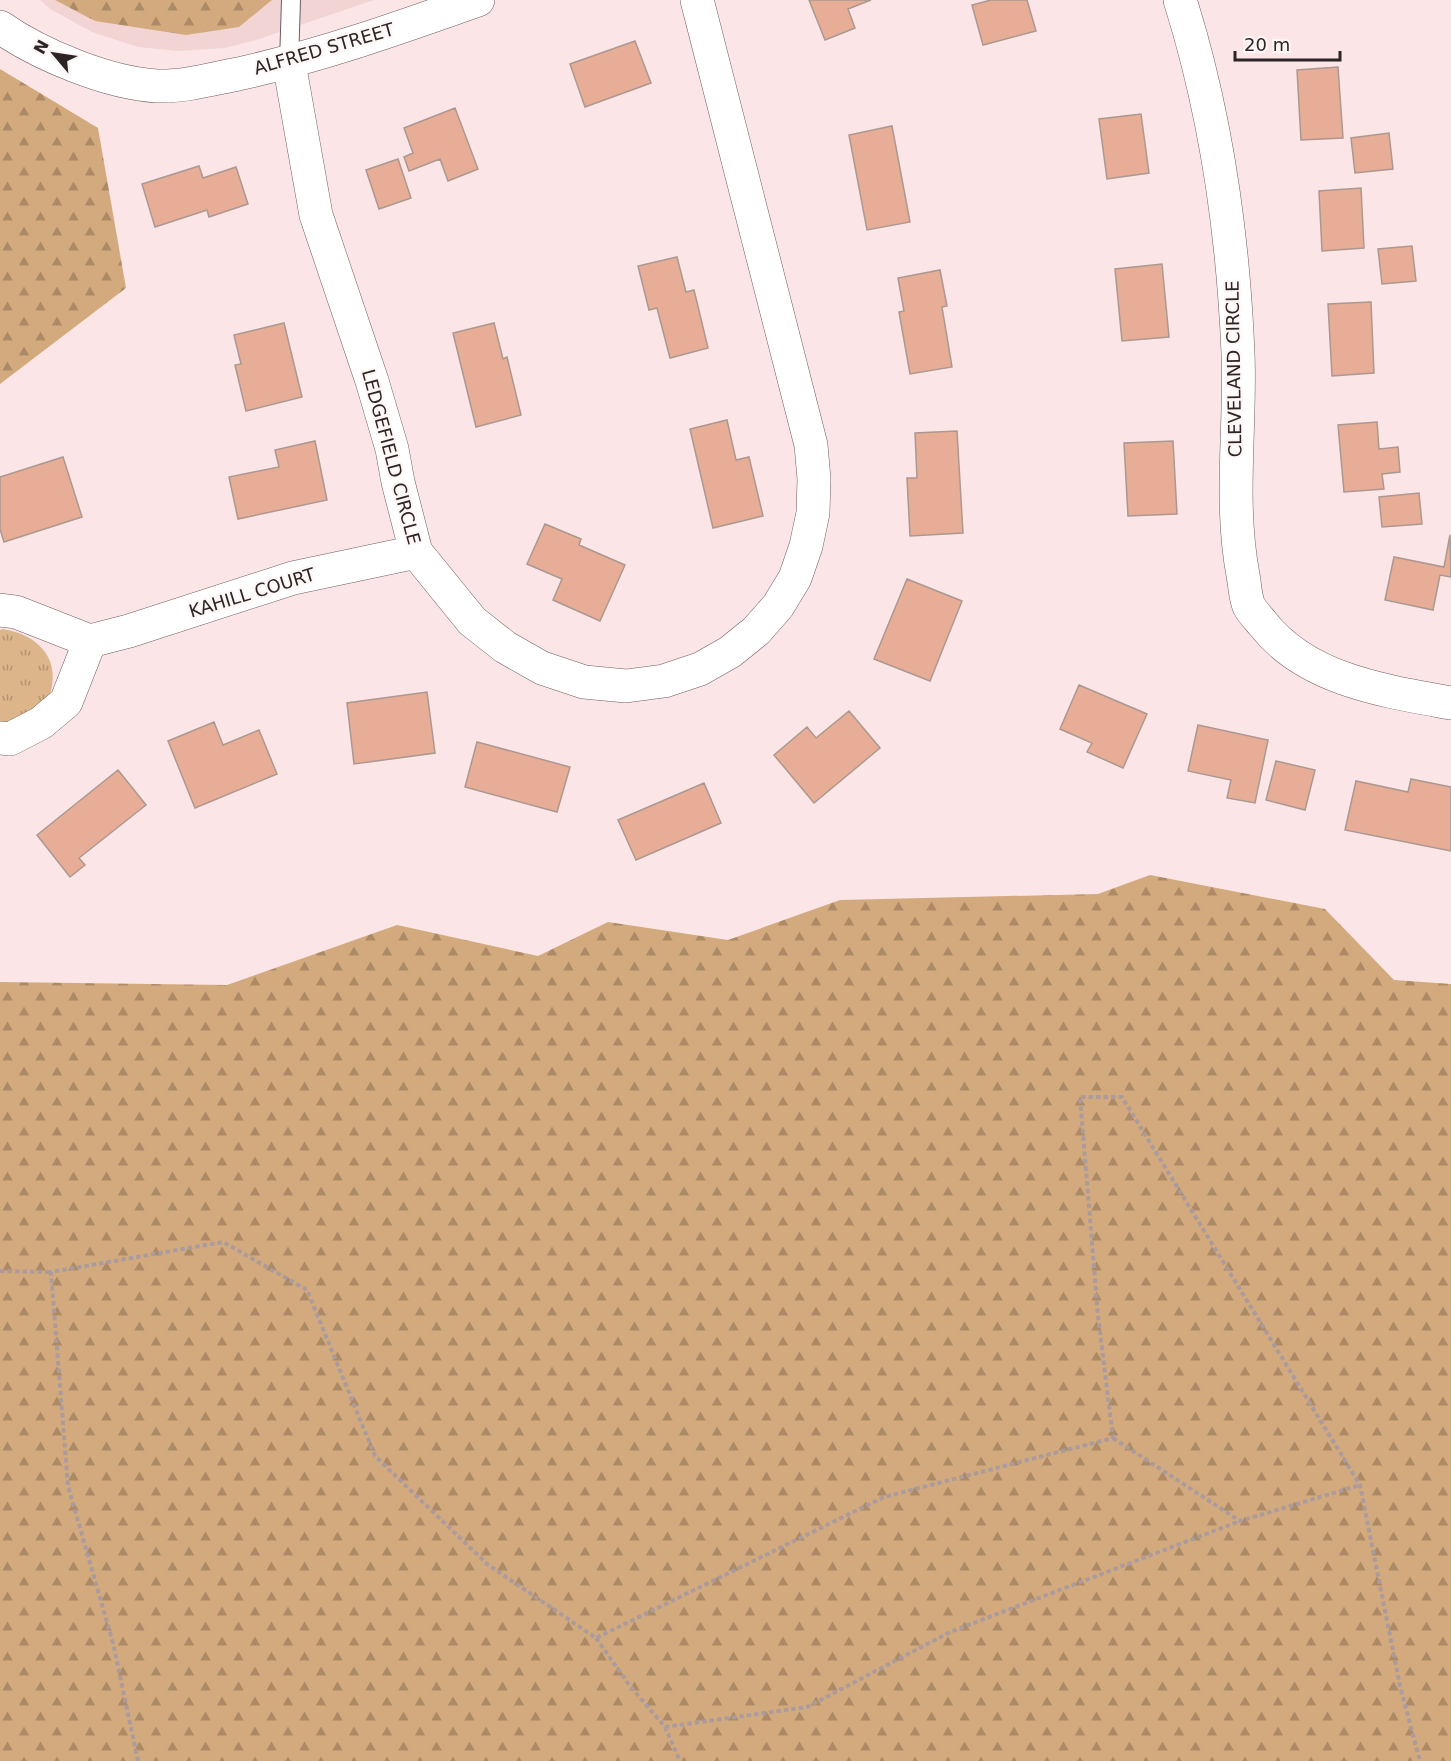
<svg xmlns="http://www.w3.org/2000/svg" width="1451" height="1761" font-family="'DejaVu Sans',sans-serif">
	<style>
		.built { fill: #f2d4d5 }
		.grass { fill: url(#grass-tufts) }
		.forest { fill: url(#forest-firs) }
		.building { fill: #e8ad96; stroke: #ab9891; stroke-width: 1.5 }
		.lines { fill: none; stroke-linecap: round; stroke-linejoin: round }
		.lane-casing { stroke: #705e5e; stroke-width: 20 }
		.street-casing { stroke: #705e5e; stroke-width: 34 }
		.path { stroke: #ac9b9c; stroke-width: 4; stroke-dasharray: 4.5 3; stroke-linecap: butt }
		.lane { stroke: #fff; stroke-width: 18 }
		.street { stroke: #fff; stroke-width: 33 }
		.labels { text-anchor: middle; stroke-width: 4.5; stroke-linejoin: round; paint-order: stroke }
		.street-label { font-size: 18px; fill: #2d2525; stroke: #fff6f6 }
	</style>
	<defs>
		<pattern id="grass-tufts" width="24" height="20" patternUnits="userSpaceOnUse" patternTransform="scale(1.5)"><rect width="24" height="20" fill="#dcb58a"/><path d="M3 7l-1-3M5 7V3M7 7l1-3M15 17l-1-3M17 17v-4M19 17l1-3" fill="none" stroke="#b39371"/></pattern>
		<pattern id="forest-firs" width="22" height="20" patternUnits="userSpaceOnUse" patternTransform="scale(1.5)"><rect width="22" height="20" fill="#d3aa7d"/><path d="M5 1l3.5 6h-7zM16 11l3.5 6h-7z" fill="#ac8a66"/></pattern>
	</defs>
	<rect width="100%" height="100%" fill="#fbe5e6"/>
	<!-- built -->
	<path class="built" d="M40 0H374L256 40 225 48 177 51 138 47 92 32 50 9Z"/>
	<!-- grass -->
	<path class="grass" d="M3 629C35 634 60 656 51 691 49 697 45 707 40 712 32 718 10 723 0 727V630Z"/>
	<!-- forest -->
	<path class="forest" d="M55 0H272L239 27 186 35 95 21Z
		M0 69 98 128 126 288 0 384Z
		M1150 875 1325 909 1394 980 1451 984V1761H0V982L227 985 397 925 538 956 608 922 728 940 840 900 1098 894Z"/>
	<!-- building -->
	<path class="building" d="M809 0H871L848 9 855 28 825 40Z
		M991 0H1027L1036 31 983 45 972 5Z
		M635 41 651 83 585 107 570 64Z
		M1338 67 1343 138 1301 140 1297 70Z
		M455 108 478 169 448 181 440 159 409 171 404 157 413 153 404 128Z
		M1141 114 1149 173 1107 179 1099 119Z
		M892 126 910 222 867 230 849 135Z
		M1389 133 1393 169 1355 173 1351 138Z
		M398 159 411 198 379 209 366 170Z
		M199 166 203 178 236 167 248 204 209 217 207 210 155 227 142 184Z
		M1361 188 1364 248 1322 251 1319 191Z
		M1412 246 1416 281 1382 284 1378 249Z
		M677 257 686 292 694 290 708 348 670 358 657 308 649 310 638 266Z
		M1162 264 1169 337 1122 341 1115 269Z
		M940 270 947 306 942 307 952 367 910 374 899 312 904 311 898 278Z
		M1371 302 1374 373 1332 376 1328 304Z
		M284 323 302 397 246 411 235 365 241 364 234 335Z
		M494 323 503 359 507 357 521 415 476 427 453 333Z
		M727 420 736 460 749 457 763 516 713 528 690 429Z
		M1377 422 1379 449 1398 447 1400 472 1382 474 1384 489 1344 492 1338 425Z
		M957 431 963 533 910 536 907 478H917L915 433Z
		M315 441 327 500 238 519 229 477 279 467 275 450Z
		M1173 441 1177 514 1128 516 1124 443Z
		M63 457 82 517 4 542 0 529V477Z
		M1419 493 1422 524 1382 527 1379 497Z
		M545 524 581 539 579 545 625 565 600 621 553 600 562 579 527 564Z
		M1450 535 1451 577 1440 575 1433 610 1385 600 1394 557 1444 567Z
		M907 579 962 601 930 681 874 659Z
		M1079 685 1147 714 1123 768 1087 752 1092 743 1060 729Z
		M427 692 435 753 354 764 347 703Z
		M849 711 880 748 814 803 774 755 807 727 816 738Z
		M214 722 223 745 259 730 277 774 195 808 168 741Z
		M1198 725 1268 740 1255 803 1227 798 1231 780 1188 771Z
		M477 742 570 767 557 812 465 787Z
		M1276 761 1315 770 1305 810 1266 800Z
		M118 770 146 805 79 858 85 865 70 877 37 835Z
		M1411 779 1451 787V851L1345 830 1356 781 1408 792Z
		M704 783 721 823 636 860 618 820Z"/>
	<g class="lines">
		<!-- lane casing -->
		<g class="lane-casing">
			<path id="lane" d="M289 63 291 0"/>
		</g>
		<!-- street casing -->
		<g class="street-casing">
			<path id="street" d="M1180 0C1216 114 1233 234 1238 353 1241 427 1229 501 1243 575 1245 585 1245 597 1249 606 1252 612 1259 619 1263 624 1307 680 1385 691 1451 703
				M0 27C40 55 108 83 157 86 184 87 212 79 238 74 320 56 399 28 478 0
				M289 63 316 215 372 381 392 449 398 482 416 552 472 621 505 647 542 668 584 682 626 686 664 681 700 669 730 652 756 631 778 606 795 578 806 546 813 513 814 479 811 445 697 0
				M0 610 16 612 90 641 66 702 41 723 10 739 0 738
				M90 641 129 631 293 578 416 552"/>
		</g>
		<!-- path -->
		<path class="path" d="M0 1271 51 1272
			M1113 1438 1240 1521 1360 1485
			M596 1638 630 1686 665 1727 680 1761
			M665 1727 807 1707 950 1632 1240 1521
			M138 1761 113 1643 68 1486 51 1272 223 1242 307 1290 375 1456 487 1564 596 1638 884 1497 1113 1438 1098 1316 1080 1097H1122L1360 1485 1400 1686 1420 1761"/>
		<!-- lane -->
		<use href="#lane" class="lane"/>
		<!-- street -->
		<use href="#street" class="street"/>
	</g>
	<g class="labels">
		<!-- street labels -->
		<g class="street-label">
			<text transform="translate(324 49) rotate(-16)" y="6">ALFRED STREET</text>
			<text transform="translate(1234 369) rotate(-91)" y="6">CLEVELAND CIRCLE</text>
			<text transform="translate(391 457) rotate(75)" y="6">LEDGEFIELD CIRCLE</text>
			<text transform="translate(252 593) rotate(-17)" y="6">KAHILL COURT</text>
		</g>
	</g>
	<!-- north arrow -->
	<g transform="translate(54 54) rotate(299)" stroke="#fff6f6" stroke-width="4.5" paint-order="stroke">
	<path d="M0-4.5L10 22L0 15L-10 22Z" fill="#2d2525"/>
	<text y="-9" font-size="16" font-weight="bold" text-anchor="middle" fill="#2d2525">N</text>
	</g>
	<!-- scale -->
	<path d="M1235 51v9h105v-9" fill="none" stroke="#2d2525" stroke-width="3"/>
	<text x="1244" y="51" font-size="18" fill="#2d2525" stroke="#fff6f6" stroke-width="4.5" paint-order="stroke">20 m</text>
</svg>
